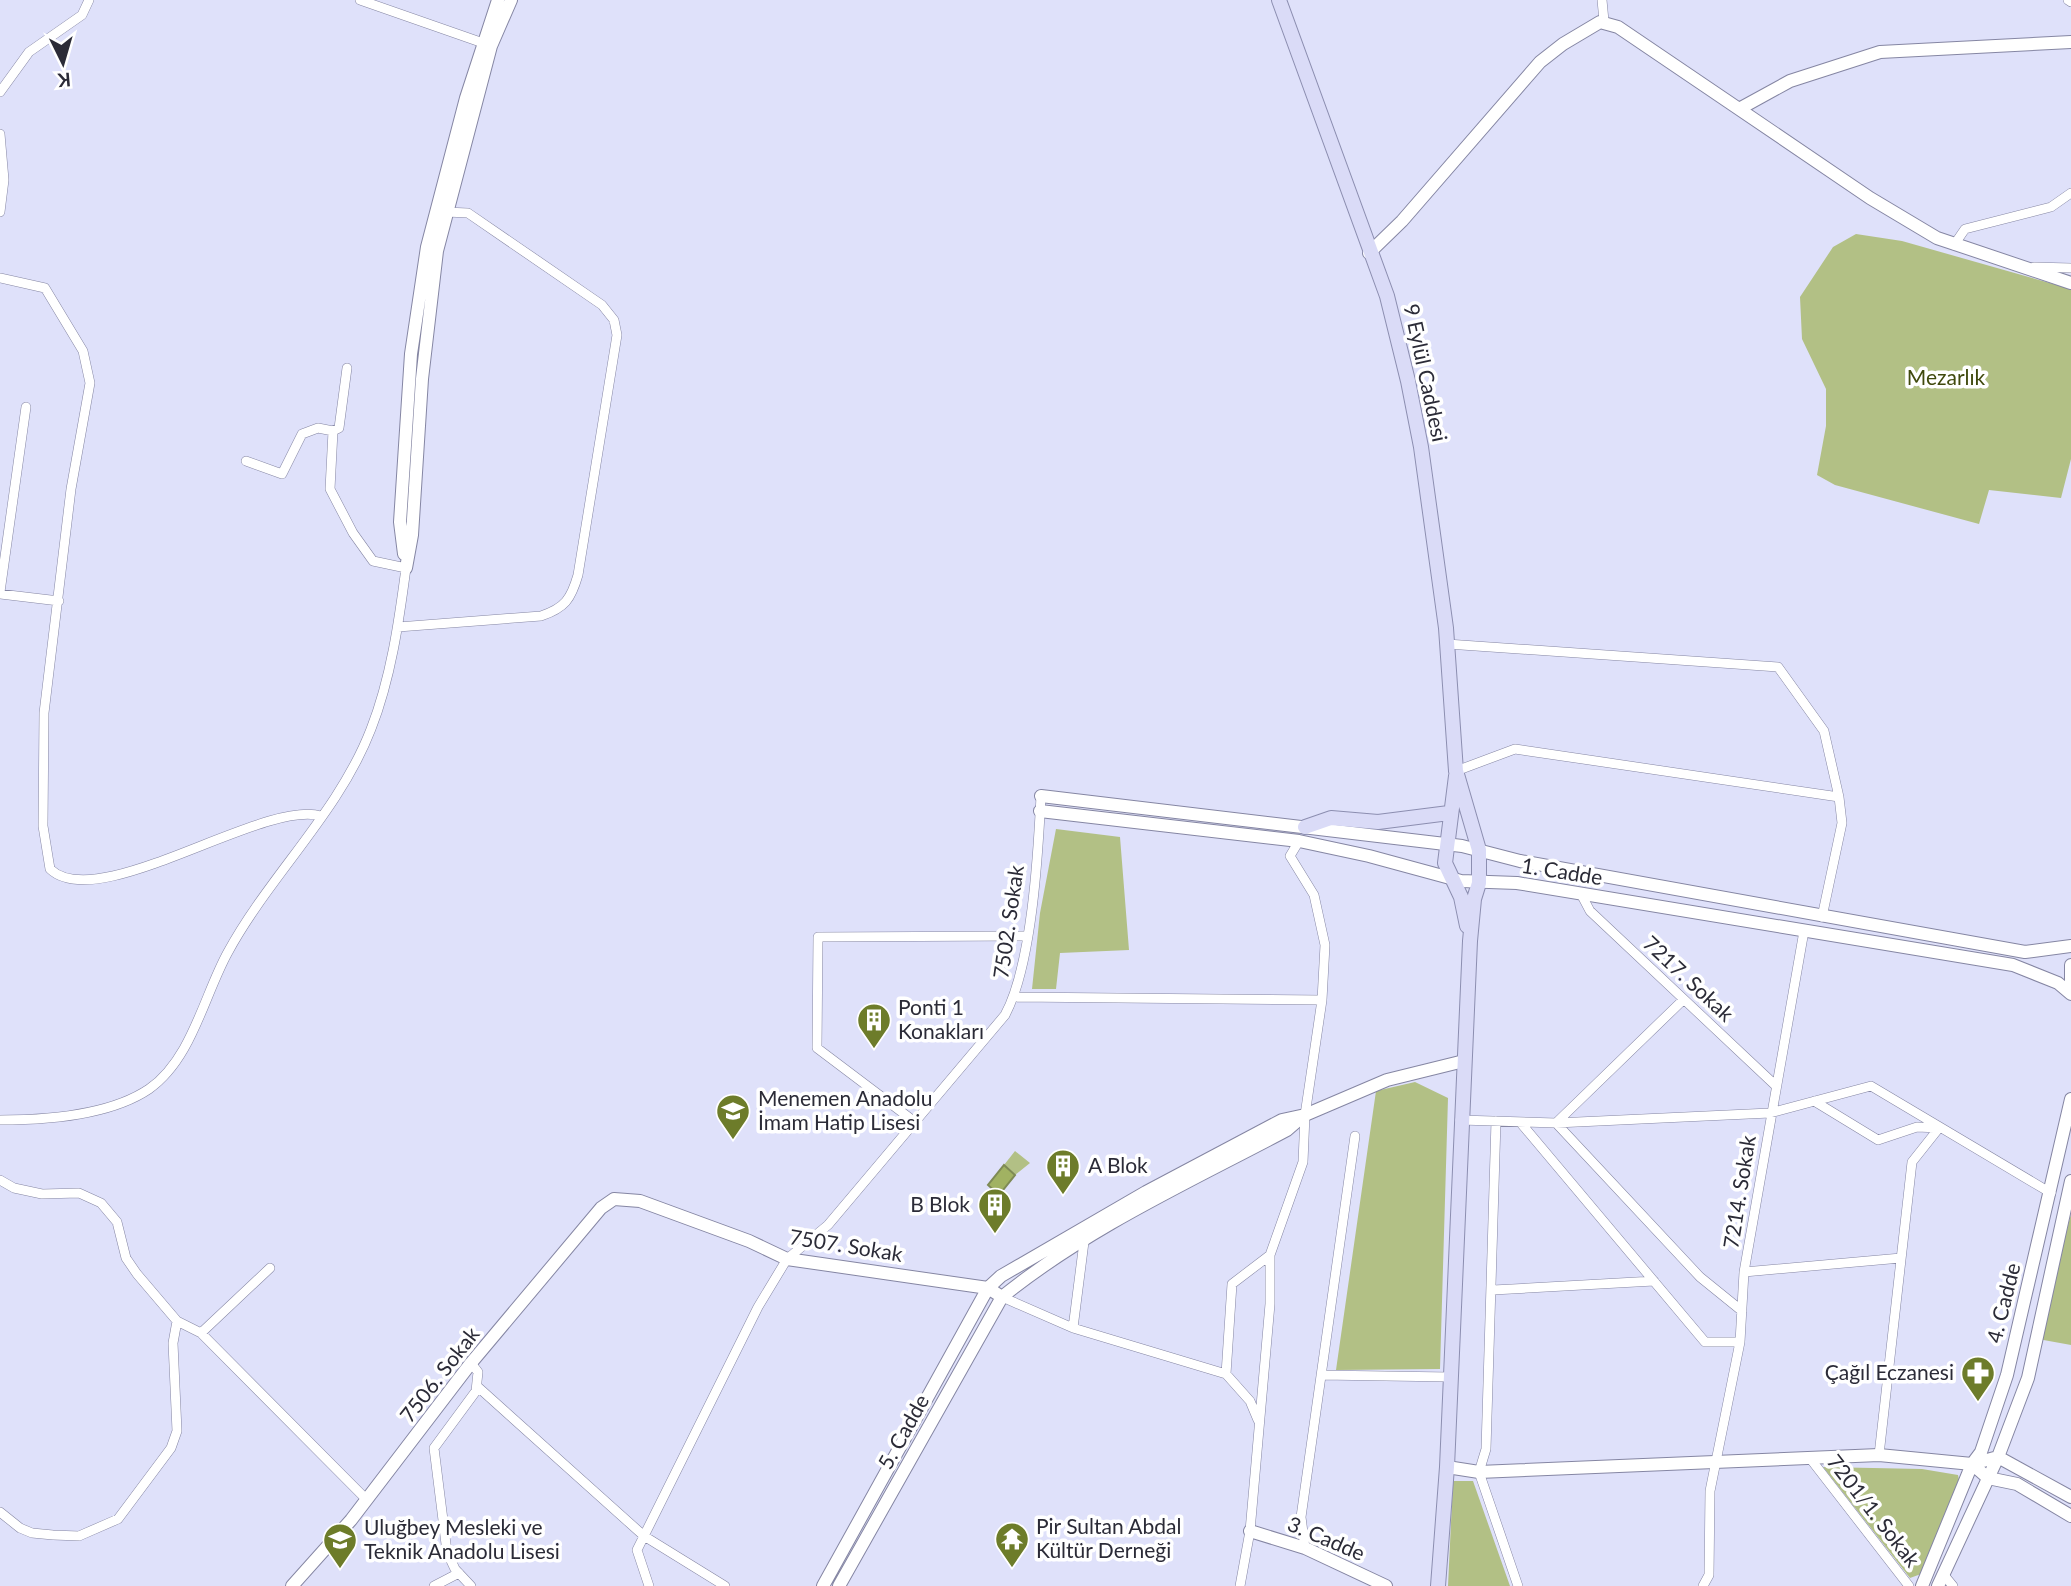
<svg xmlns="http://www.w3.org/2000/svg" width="2071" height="1586" font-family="Lato,sans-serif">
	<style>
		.green { fill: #b2c085 }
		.water { fill: #a1b262; stroke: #7e8a55; stroke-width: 2 }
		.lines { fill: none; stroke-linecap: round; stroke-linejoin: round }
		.street-casing { stroke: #8586a3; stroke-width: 10 }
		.secondary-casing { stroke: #8586a3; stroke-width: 14 }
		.primary-casing { stroke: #8c8eb0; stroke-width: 16 }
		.street { stroke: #fff; stroke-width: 9 }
		.secondary { stroke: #fff; stroke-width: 12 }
		.primary { stroke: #dadbf7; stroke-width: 14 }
		.labels { text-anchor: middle; stroke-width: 7; stroke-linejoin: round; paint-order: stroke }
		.street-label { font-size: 21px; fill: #2b2b37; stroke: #fff }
		.park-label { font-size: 21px; fill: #404a0e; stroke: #fff }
		.poi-label { font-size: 21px; fill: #2b2b37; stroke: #fff; text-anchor: start }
	</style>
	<rect width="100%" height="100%" fill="#dfe1fa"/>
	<!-- green -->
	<path class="green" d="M1856 234 1902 241 2071 289V459L2061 498 1989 490 1979 524 1835 485 1817 475 1826 426V389L1802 339 1800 297 1833 247Z
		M1056 829 1120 837 1129 950 1060 953 1056 989H1032L1040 913Z
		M1415 1082 1448 1098 1440 1369 1336 1370 1376 1091Z
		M1015 1151 1030 1163 1015 1175 1004 1165Z
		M2071 1214V1345L2038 1339Z
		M1823 1467 1922 1469 1958 1475 1960 1485 1921 1574 1910 1578Z
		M1453 1481H1473L1510 1586H1448Z"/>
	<!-- water -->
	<path class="water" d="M1004 1165 1015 1175 999 1195 988 1185Z"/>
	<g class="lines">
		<!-- street casing -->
		<g class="street-casing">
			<path id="street" d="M360 0 486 44
				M1602 0 1604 21
				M2068 0 2071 2
				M0 92 29 52 82 15 89 0
				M0 134 4 180 0 212
				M1954 245 1965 229 2051 207 2071 193
				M2034 267 2071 268
				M0 278 45 288 83 351 90 383 71 489 44 713 43 826 50 869C98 915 263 799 321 816
				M333 431 339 428 347 368
				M0 592 26 407
				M0 594 59 601
				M398 627 541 616C565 608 571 599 578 575L617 335 614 320 602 305 468 213 446 212
				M1447 644 1778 667 1824 731 1839 797 1842 823 1822 917
				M1456 771 1515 749 1839 797
				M1581 894 1590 911 1775 1085
				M1015 997 1322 1000
				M1683 1000 1556 1123 1700 1277 1742 1311
				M1814 1101 1878 1140 1917 1127 1939 1128
				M0 1120C47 1120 109 1116 149 1089 192 1059 204 995 228 952 270 875 339 812 371 729 391 678 399 621 406 568L373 561 353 533 330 489 333 431 318 428 302 434 282 474 246 461
				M1460 1120 1556 1123 1770 1113 1871 1086 2051 1193
				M1496 1121 1486 1449 1479 1472 1518 1586
				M915 1122 817 1048 818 937 1027 936
				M1520 1122 1705 1342H1740
				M0 1180 14 1188 42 1194 79 1193 101 1203 117 1222 126 1258 137 1274 177 1321 201 1333 367 1500
				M1744 1272 1901 1258
				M1493 1290 1654 1281
				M1002 1297 1073 1328 1226 1374 1250 1401 1258 1420
				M1073 1328 1084 1242
				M201 1333 270 1268
				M1226 1374 1232 1284 1270 1255
				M1321 1375 1450 1377
				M478 1387 644 1536 725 1586
				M1879 1455 1912 1162 1939 1128
				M1809 1457 1909 1586
				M0 1512 20 1528 32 1533 53 1535 79 1536 118 1519 171 1448 177 1431 173 1343 177 1321
				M1305 1548 1301 1517 1355 1136
				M1944 1575 1953 1586
				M434 1586 459 1573
				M471 1586 455 1569 447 1552 434 1448 476 1391 478 1372 471 1363
				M649 1586 637 1550 758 1307 787 1259 828 1225 1005 1015C1032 965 1038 855 1041 796
				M1240 1586 1250 1531 1270 1304V1255L1303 1162 1305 1115 1322 1000 1325 945 1314 895 1290 856 1299 841
				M1703 1586 1709 1575 1710 1491 1740 1342 1744 1272 1804 931"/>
		</g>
		<!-- secondary casing -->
		<g class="secondary-casing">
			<path id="secondary" d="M1739 109 1870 198 1937 238 2071 283
				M1369 253 1402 221 1540 62 1563 44 1600 22 1618 27 1739 109 1790 81 1880 52 2071 42
				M404 554 400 522 411 354 427 247 466 98 498 0
				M406 568 412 535 422 379 437 251 491 46 511 0
				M1041 796 1462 846 1520 861 2025 952 2071 946
				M1040 811 1299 841 1369 856 1461 881 1517 883 2013 965 2058 983 2071 994
				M2071 965V989
				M1972 1464 1998 1457 2071 1497
				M1447 1467 1479 1472 1879 1455 1972 1464 1988 1478 2017 1484 2071 1516
				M1250 1531 1305 1548 1386 1586
				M292 1586 351 1520 471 1363 601 1208 614 1199 640 1201 749 1241 787 1259 988 1288 1002 1297
				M823 1586 988 1288 1001 1276 1146 1192 1282 1120 1305 1115 1387 1080 1464 1061
				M839 1586 1002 1297C1087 1228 1191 1181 1287 1130L1302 1117
				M1922 1586 1972 1464 1981 1452 2007 1375 2071 1099
				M1938 1586 1998 1457 2028 1378 2071 1181"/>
		</g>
		<!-- primary casing -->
		<g class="primary-casing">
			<path id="primary" d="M1279 0 1387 296 1408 381 1421 447 1446 628 1456 771 1479 850V883L1474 899 1470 941 1447 1467 1438 1586
				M1456 776 1445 863 1461 897 1467 926
				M1305 827 1331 818 1378 822 1449 813"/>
		</g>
		<!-- street -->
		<use href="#street" class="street"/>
		<!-- secondary -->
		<use href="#secondary" class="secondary"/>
		<!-- primary -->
		<use href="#primary" class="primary"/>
	</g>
	<!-- icons -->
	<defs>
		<g id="building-pin" transform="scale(1.75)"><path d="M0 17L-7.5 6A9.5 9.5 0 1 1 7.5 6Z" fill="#6d7c2a" stroke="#fff"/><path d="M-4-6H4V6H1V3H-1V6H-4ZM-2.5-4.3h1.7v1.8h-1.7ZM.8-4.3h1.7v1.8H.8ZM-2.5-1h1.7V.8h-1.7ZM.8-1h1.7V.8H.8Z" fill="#fff"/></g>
		<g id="school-pin" transform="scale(1.75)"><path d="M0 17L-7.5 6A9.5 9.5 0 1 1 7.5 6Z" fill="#6d7c2a" stroke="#fff"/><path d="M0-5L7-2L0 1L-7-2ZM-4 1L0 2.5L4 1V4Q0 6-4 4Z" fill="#fff"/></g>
		<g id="pharmacy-pin" transform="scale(1.75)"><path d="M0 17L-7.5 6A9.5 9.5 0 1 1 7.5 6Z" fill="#6d7c2a" stroke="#fff"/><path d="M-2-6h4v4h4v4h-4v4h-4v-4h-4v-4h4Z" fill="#fff"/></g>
		<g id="temple-pin" transform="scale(1.75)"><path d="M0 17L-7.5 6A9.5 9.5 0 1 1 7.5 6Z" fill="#6d7c2a" stroke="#fff"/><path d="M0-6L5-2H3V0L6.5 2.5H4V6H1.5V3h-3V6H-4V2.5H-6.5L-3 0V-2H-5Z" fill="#fff"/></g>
	</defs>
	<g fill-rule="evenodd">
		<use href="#building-pin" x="874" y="1020"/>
		<use href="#school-pin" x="733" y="1111"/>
		<use href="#building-pin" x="1063" y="1166"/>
		<use href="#building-pin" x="995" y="1205"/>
		<use href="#pharmacy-pin" x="1978" y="1373"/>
		<use href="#temple-pin" x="1012" y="1539"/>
		<use href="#school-pin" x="340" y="1540"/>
	</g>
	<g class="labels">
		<!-- street labels -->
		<g class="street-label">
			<text transform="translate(1425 373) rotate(78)" y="7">9 Eylül Caddesi</text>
			<text transform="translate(1562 872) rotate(9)" y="7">1. Cadde</text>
			<text transform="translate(1009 922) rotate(-82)" y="7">7502. Sokak</text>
			<text transform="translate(1688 979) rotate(43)" y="7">7217. Sokak</text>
			<text transform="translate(1740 1192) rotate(-81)" y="7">7214. Sokak</text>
			<text transform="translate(846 1246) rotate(9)" y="7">7507. Sokak</text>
			<text transform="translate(2004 1303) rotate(-76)" y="7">4. Cadde</text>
			<text transform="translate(440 1375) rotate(-52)" y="7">7506. Sokak</text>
			<text transform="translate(904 1432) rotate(-61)" y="7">5. Cadde</text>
			<text transform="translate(1873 1511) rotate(52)" y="7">7201/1. Sokak</text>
			<text transform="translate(1326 1539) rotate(23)" y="7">3. Cadde</text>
		</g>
		<!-- park labels -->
		<g class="park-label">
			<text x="1946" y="385">Mezarlık</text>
		</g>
		<!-- poi labels -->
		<g class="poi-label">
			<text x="898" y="1015">Ponti 1<tspan x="898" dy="24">Konakları</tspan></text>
			<text x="758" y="1106">Menemen Anadolu<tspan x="758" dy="24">İmam Hatip Lisesi</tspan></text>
			<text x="1088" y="1173">A Blok</text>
			<text x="970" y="1212" text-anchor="end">B Blok</text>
			<text x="1954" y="1380" text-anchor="end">Çağıl Eczanesi</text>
			<text x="1036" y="1534">Pir Sultan Abdal<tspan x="1036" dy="24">Kültür Derneği</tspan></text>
			<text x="364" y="1535">Uluğbey Mesleki ve<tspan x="364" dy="24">Teknik Anadolu Lisesi</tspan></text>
		</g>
	</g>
	<!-- north arrow -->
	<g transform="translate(63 63) rotate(175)" stroke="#ffffff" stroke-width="5" paint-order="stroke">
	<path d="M0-5L12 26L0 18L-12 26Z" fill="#2b2b37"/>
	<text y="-10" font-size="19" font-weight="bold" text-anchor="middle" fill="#2b2b37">K</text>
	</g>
</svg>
